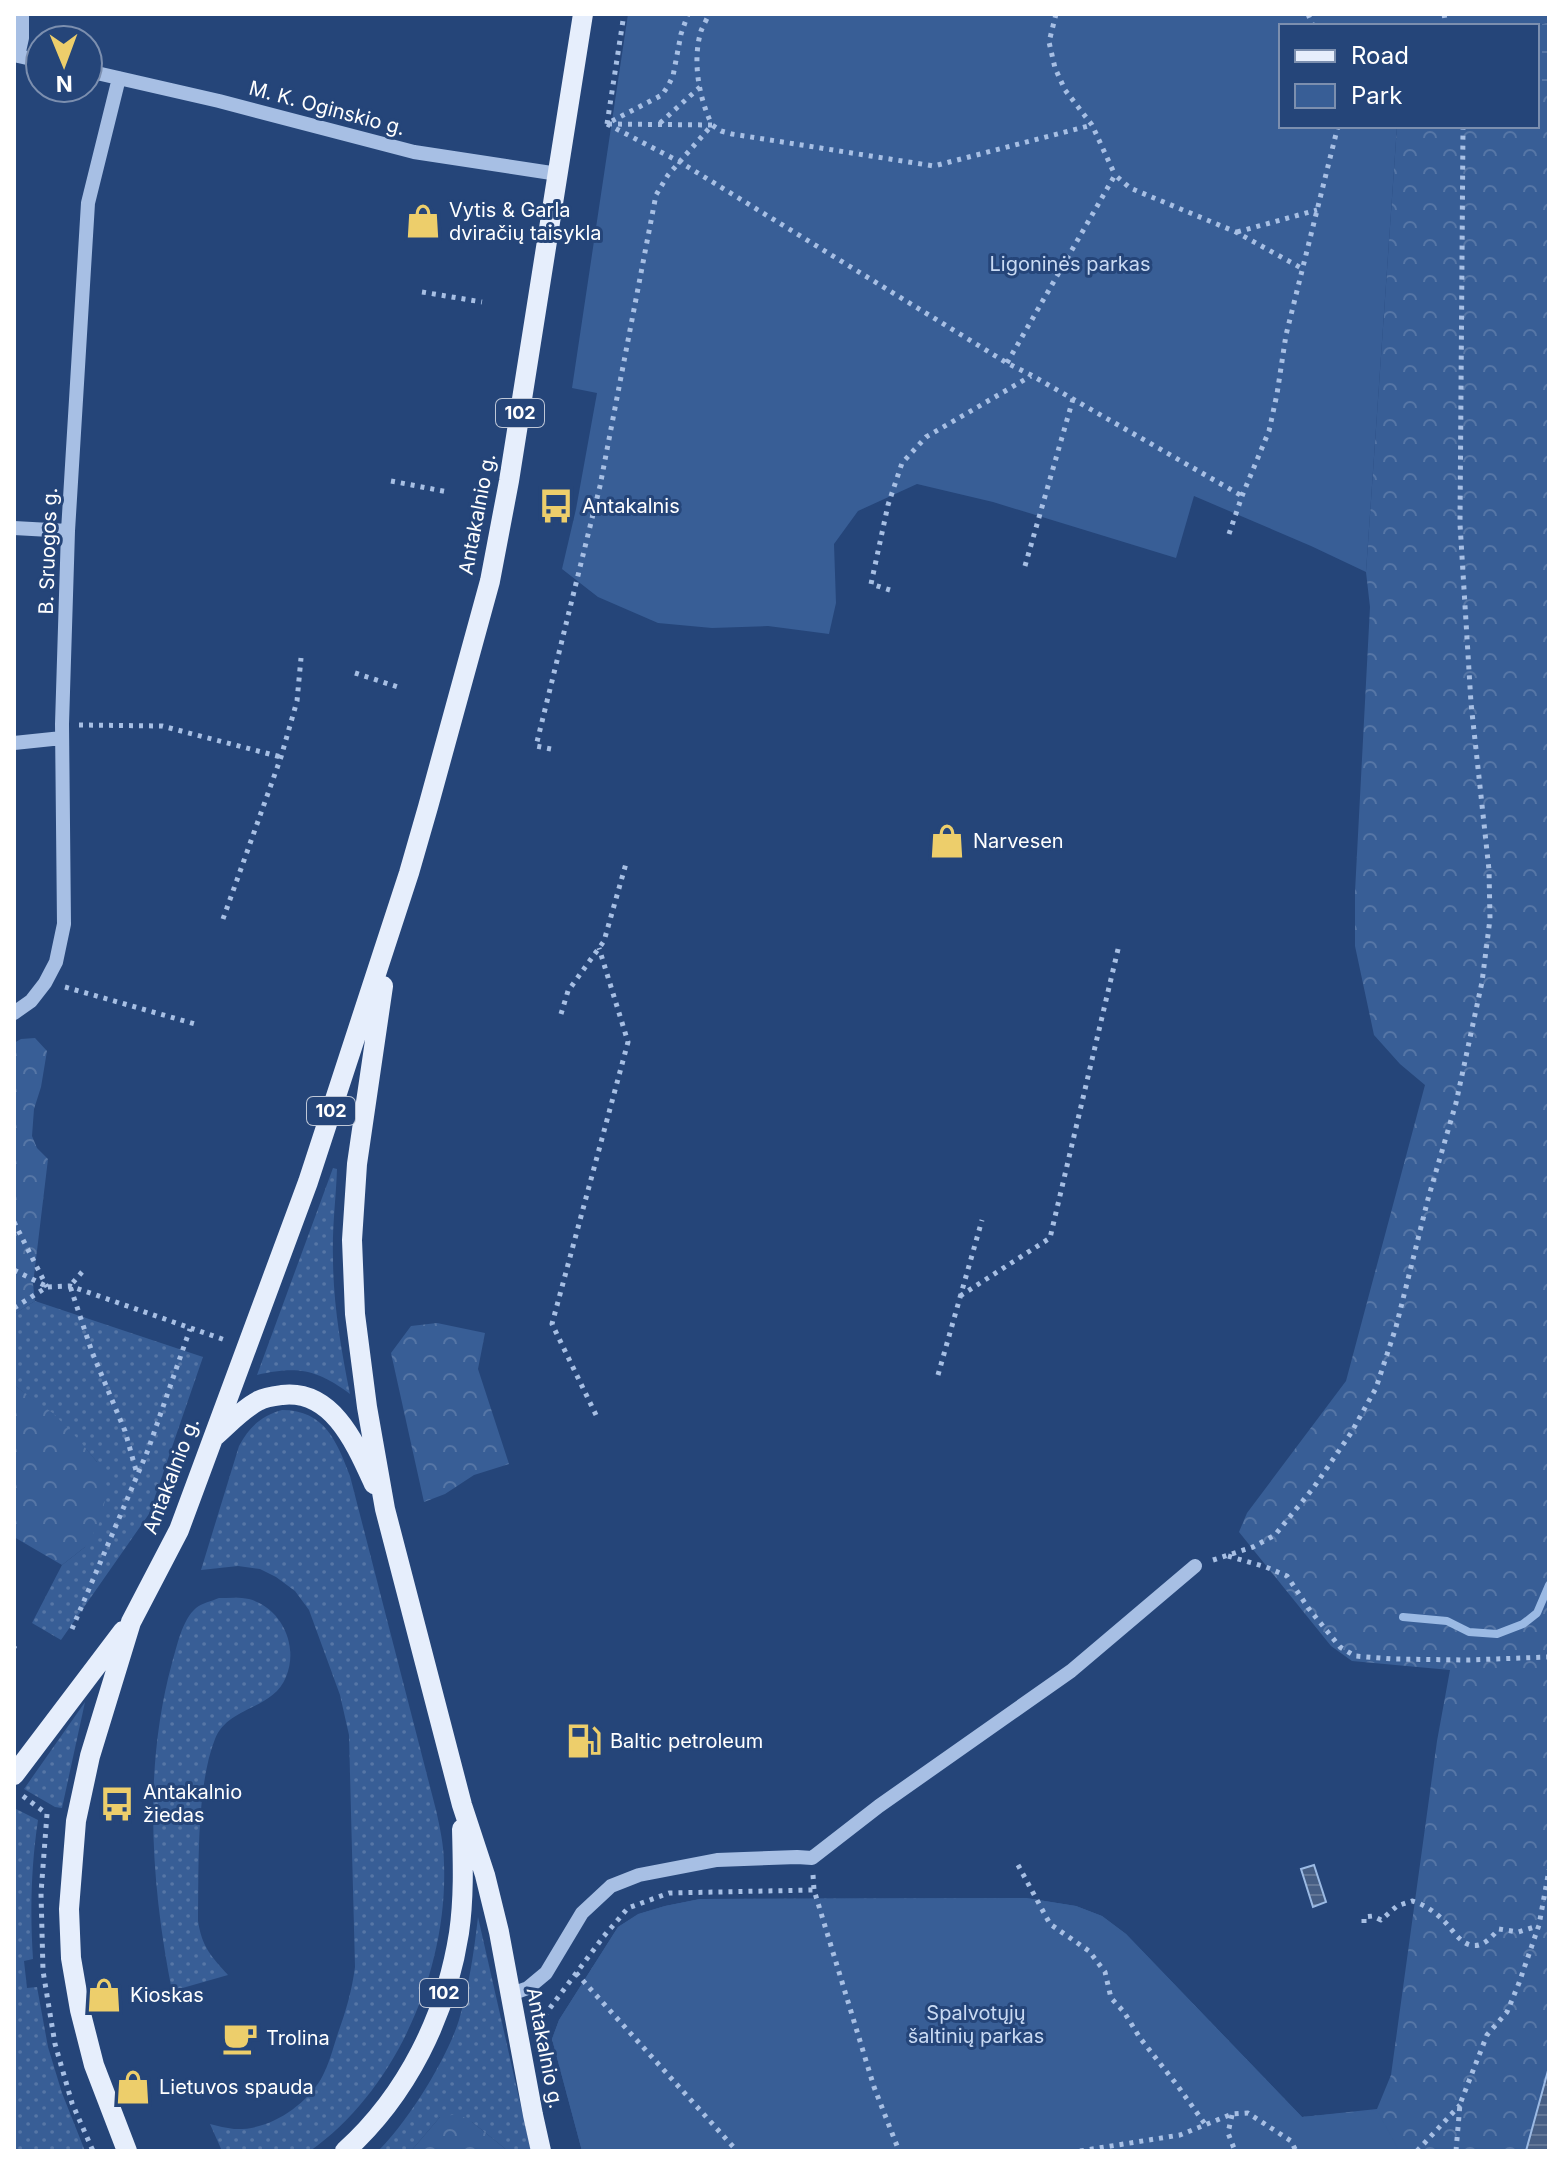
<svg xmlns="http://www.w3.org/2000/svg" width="1563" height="2165" font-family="Inter,sans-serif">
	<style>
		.grass { fill: url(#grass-dots) }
		.forest { fill: url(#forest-crowns) }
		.wetland { fill: url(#wetland-marsh) }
		.green { fill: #385e96 }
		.water { fill: url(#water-rules); stroke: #9bbae4; stroke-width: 2 }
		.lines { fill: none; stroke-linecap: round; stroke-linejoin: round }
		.stream { stroke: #9bbae4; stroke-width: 8 }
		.path { stroke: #a7bfe4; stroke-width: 5; stroke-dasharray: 4 6; stroke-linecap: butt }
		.minor { stroke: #a7bfe4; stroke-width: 14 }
		.major { stroke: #e6eefc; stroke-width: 20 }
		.labels { text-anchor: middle; stroke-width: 6; stroke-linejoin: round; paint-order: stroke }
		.shield { fill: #254579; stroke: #bec7d7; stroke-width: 2 }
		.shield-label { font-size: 18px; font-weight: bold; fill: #fff }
		.street-label { font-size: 20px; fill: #fff; stroke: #254579 }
		.poi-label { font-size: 20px; fill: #fff; stroke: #254579; text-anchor: start }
		.park-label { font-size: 20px; fill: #c9daf3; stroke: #254579 }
	</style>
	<defs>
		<pattern id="grass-dots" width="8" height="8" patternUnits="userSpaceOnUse" patternTransform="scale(2)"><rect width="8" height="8" fill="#385e96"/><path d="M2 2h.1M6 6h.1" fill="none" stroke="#5676a6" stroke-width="1.8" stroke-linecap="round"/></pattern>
		<pattern id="forest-crowns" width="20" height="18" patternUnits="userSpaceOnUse" patternTransform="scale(2)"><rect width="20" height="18" fill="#385e96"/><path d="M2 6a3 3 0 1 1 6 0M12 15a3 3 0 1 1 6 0" fill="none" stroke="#5676a6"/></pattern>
		<pattern id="wetland-marsh" width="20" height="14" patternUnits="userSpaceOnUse" patternTransform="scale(2)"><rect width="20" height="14" fill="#385e96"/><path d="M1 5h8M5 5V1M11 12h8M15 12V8" fill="none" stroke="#5676a6"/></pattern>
		<pattern id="water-rules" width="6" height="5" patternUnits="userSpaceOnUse" patternTransform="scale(2)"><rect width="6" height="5" fill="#475f85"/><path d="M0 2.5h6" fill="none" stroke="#637797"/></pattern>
	</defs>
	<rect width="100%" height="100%" fill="#254579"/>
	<!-- grass -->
	<path class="grass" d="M333 1168 337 1169C336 1198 332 1228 333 1257 333 1303 341 1349 350 1394 316 1369 297 1366 257 1375Z
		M35 1301 203 1357 149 1514 61 1640 32 1623 62 1565 85 1547 97 1462C71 1430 48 1410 14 1385V1314Z
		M282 1410C325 1410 337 1442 350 1476L436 1810C440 1828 444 1846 444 1864 448 1968 397 2090 310 2151H222L210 2124C218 2126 226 2128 234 2129 268 2131 304 2107 321 2079 329 2065 333 2048 338 2033 346 2011 352 1990 355 1967L349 1735 340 1695 309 1610 295 1591 276 1577 260 1569 238 1566 201 1570 239 1446C249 1427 261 1416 282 1410Z
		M219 1598C229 1598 240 1597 249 1599 282 1608 299 1646 286 1677 273 1710 228 1706 215 1739 196 1787 199 1869 198 1921 202 1947 211 1956 228 1975L172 1991C151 1885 143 1769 172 1663 177 1646 182 1620 196 1608 202 1603 212 1601 219 1598Z
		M85 1702 62 1808 55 1807 24 1789Z
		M14 1808 38 1820C31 1867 30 1912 33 1959L24 1961 27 1988 37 1987 48 2047 62 2093 85 2151H14Z
		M478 1917 531 2151H508L472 2122 440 2117 411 2151H378C407 2123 447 2059 459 2020 469 1986 474 1952 478 1917Z"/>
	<!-- forest -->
	<path class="forest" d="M1405 14H1549V22L1536 26H1405Z
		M1537 94H1549V2067L1526 2151H582L552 2039 559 2020 618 1927 638 1914 665 1906 700 1899 1026 1898 1076 1906 1102 1916 1126 1934 1302 2117 1377 2109 1391 2075 1437 1741 1450 1670 1352 1661 1331 1646 1239 1532 1247 1513 1346 1381 1425 1085 1400 1064 1374 1035 1355 946V892L1370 607 1366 572 1397 126H1537Z
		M35 1038 47 1051 41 1087 34 1109 32 1136 37 1148 48 1159 33 1284 35 1301 14 1314V1043L21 1039Z
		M437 1323 485 1333 478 1369 509 1464 474 1475 445 1494 424 1502 391 1353 411 1326Z
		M14 1385 54 1414 78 1439 97 1462 108 1489 99 1524 85 1547 62 1565 14 1537Z
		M458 2114 472 2122 508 2151H411L440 2117Z"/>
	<!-- wetland -->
	<path class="wetland" d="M1549 22V94H1537L1536 26Z"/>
	<!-- green -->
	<path class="green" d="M628 14H1405V26H1281V126H1397L1366 572 1311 546 1194 496 1176 558 993 502 917 484 858 511 834 544 836 603 829 634 768 626 712 628 658 623 598 597 562 569 576 509 597 393 572 388Z
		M1026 1898 1076 1906 1102 1916 1126 1934 1302 2117 1377 2110 1399 2151H582L552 2039 559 2020 618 1927 639 1914 665 1906 700 1899Z"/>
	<!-- water -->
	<path class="water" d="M1314 1865 1326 1902 1313 1907 1301 1869Z
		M1549 2067V2151H1526Z"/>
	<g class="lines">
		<!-- stream -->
		<path class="stream" d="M1403 1617 1447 1621 1469 1632 1497 1634 1523 1624 1537 1613 1549 1585"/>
		<!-- path -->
		<path class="path" d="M1056 14 1049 42 1055 68 1065 90 1092 125 1115 175
			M1308 14 1313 26
			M1444 14 1446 26
			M612 121 662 95 668 86 673 76 681 34 688 14
			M660 123 700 87
			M607 124 680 162 1007 363 1031 375 1242 496
			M607 124 624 14
			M608 124 712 125C699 98 692 61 701 31 703 26 707 19 709 14
			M1237 232 1317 210
			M422 292 482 302
			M1007 363 1115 175 1130 188 1236 232 1303 269
			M391 481 448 492
			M1229 534 1242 496 1269 431 1277 394 1286 335 1338 126
			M1025 566 1073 399
			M890 590 871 584 888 505 902 463 926 437 1031 376
			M355 673 398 687
			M79 725 162 726 281 757
			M551 749 536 746 600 486 656 195 668 175 712 125 721 131 732 134 934 166 1092 125
			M223 919 281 757 297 701 301 658
			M65 987 195 1024
			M561 1014 568 991 604 941 627 860
			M14 1222 47 1287
			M14 1270 46 1286
			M82 1272 70 1286 92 1352 125 1431 137 1474
			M960 1296 1050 1238 1119 945
			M14 1308 47 1287 70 1286 225 1340
			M938 1375 982 1220
			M596 1415 552 1324 628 1042 599 948
			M1228 1556 1266 1567 1287 1576 1309 1609 1340 1647 1355 1656 1392 1659 1467 1660 1549 1657
			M1213 1560 1253 1547 1275 1535 1314 1487 1351 1433 1376 1388 1396 1327 1428 1199 1456 1103 1482 982 1490 919 1489 870 1471 703 1460 524 1463 126
			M72 1629 148 1450 190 1329
			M14 1648 16 1649
			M23 1796 47 1814 41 1893 43 1971 55 2044 72 2103 93 2151
			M1018 1865 1050 1924 1089 1951 1105 1972 1111 1998 1124 2012 1140 2038 1177 2085 1205 2124
			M813 1875 814 1890 874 2087 899 2151
			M1364 1923V1917L1373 1916 1381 1920 1397 1906 1412 1901C1424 1904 1435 1912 1444 1921 1454 1931 1463 1949 1479 1945 1487 1943 1494 1934 1499 1929L1518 1932 1538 1926
			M576 1973 737 2151
			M538 2024 604 1936 628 1908 669 1893 814 1890
			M1232 2115 1228 2133 1235 2151
			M1080 2151 1180 2135 1232 2114 1248 2113 1291 2141 1296 2151
			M1417 2151 1460 2105
			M1456 2151 1460 2104 1487 2035 1507 2012 1519 1983 1539 1925 1549 1870"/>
		<!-- minor -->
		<path class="minor" d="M14 55 40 61
			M18 56 22 38V14
			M88 71 219 101 414 152 558 174
			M14 528 68 531
			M14 743 62 738
			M14 1013 31 1001 45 983 56 962 64 924 62 724 68 531 88 203 119 78
			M511 1994 528 1988 546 1973 582 1913 611 1886 639 1875 717 1860 797 1857 812 1858 879 1806 1071 1671 1195 1566"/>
		<!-- major -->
		<path class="major" d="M383 986 357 1164 352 1240 355 1314 367 1407 385 1509 462 1805 485 1875 499 1932 533 2115 541 2151
			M214 1437C228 1425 241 1410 258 1401 265 1397 274 1396 282 1395 333 1389 356 1445 374 1484
			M14 1775 123 1631
			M127 2151 94 2065 80 2010 71 1958 69 1909 76 1821 90 1756 131 1622 179 1530 308 1182 409 873 428 807 490 581 509 481 583 14
			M345 2151C407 2095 446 2016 459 1933 464 1899 463 1864 462 1829"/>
	</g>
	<!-- icons -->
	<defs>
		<g id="shop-bare" transform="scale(2.76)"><path d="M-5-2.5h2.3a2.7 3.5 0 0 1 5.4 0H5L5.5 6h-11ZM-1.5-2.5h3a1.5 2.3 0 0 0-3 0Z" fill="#edce6b" stroke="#254579" stroke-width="2.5" paint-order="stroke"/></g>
		<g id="bus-bare" transform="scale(2.76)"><path d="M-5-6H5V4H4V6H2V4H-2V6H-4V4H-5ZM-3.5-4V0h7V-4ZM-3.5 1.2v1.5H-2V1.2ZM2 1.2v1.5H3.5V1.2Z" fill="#edce6b" stroke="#254579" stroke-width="2.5" paint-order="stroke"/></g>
		<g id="fuel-bare" transform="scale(2.76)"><path d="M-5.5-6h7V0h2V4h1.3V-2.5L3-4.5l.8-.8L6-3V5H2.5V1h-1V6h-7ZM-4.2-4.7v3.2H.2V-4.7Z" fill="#edce6b" stroke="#254579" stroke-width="2.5" paint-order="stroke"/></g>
		<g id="cafe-bare" transform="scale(2.76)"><path d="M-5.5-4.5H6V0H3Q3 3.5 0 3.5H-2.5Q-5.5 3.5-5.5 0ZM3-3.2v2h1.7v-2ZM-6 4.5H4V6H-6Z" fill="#edce6b" stroke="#254579" stroke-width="2.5" paint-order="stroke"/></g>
	</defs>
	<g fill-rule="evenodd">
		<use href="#shop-bare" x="423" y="221"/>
		<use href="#bus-bare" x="556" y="506"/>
		<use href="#shop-bare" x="947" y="841"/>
		<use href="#fuel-bare" x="584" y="1741"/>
		<use href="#bus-bare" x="117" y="1804"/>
		<use href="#shop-bare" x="104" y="1995"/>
		<use href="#cafe-bare" x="240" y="2038"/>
		<use href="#shop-bare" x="133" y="2087"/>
	</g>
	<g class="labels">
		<!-- shield labels -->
		<g class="shield">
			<rect x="496" y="399" width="48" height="28" rx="6"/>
			<rect x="307" y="1097" width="48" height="28" rx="6"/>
			<rect x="420" y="1979" width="48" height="28" rx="6"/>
		</g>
		<g class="shield-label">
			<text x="520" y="419">102</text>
			<text x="331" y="1117">102</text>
			<text x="444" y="1999">102</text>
		</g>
		<!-- street labels -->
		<g class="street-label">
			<text transform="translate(327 108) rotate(15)" y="7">M. K. Oginskio g.</text>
			<text transform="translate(477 514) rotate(-79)" y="7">Antakalnio g.</text>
			<text transform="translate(48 551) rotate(-88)" y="7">B. Sruogos g.</text>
			<text transform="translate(171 1476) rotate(-69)" y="7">Antakalnio g.</text>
			<text transform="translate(545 2048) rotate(79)" y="7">Antakalnio g.</text>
		</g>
		<!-- poi labels -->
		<g class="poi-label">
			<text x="449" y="217">Vytis &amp; Garla<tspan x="449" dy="23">dviračių taisykla</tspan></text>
			<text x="582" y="513">Antakalnis</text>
			<text x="973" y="848">Narvesen</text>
			<text x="610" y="1748">Baltic petroleum</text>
			<text x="143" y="1799">Antakalnio<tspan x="143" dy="23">žiedas</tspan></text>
			<text x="130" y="2002">Kioskas</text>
			<text x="266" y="2045">Trolina</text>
			<text x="159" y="2094">Lietuvos spauda</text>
		</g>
		<!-- park labels -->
		<g class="park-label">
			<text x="1070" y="271">Ligoninės parkas</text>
			<text x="976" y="2020">Spalvotųjų<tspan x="976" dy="23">šaltinių parkas</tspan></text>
		</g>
	</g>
	<!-- border -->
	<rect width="1563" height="2165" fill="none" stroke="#ffffff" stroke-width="32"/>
	<!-- legend -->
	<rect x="1279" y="24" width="260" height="104" fill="#254579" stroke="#7c8faf" stroke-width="2"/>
	<rect x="1295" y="50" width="40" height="12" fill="#e6eefc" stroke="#7c8faf" stroke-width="2"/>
	<text x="1351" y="64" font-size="24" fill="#ffffff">Road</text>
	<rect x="1295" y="84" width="40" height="24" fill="#385e96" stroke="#7c8faf" stroke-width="2"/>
	<text x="1351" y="104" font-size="24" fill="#ffffff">Park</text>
	<!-- north arrow -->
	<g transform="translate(64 64) rotate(179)"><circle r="38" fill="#254579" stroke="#7c8faf" stroke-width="2"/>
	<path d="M0-6L14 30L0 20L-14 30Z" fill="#edce6b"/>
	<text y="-12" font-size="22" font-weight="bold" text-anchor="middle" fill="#ffffff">N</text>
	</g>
</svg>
